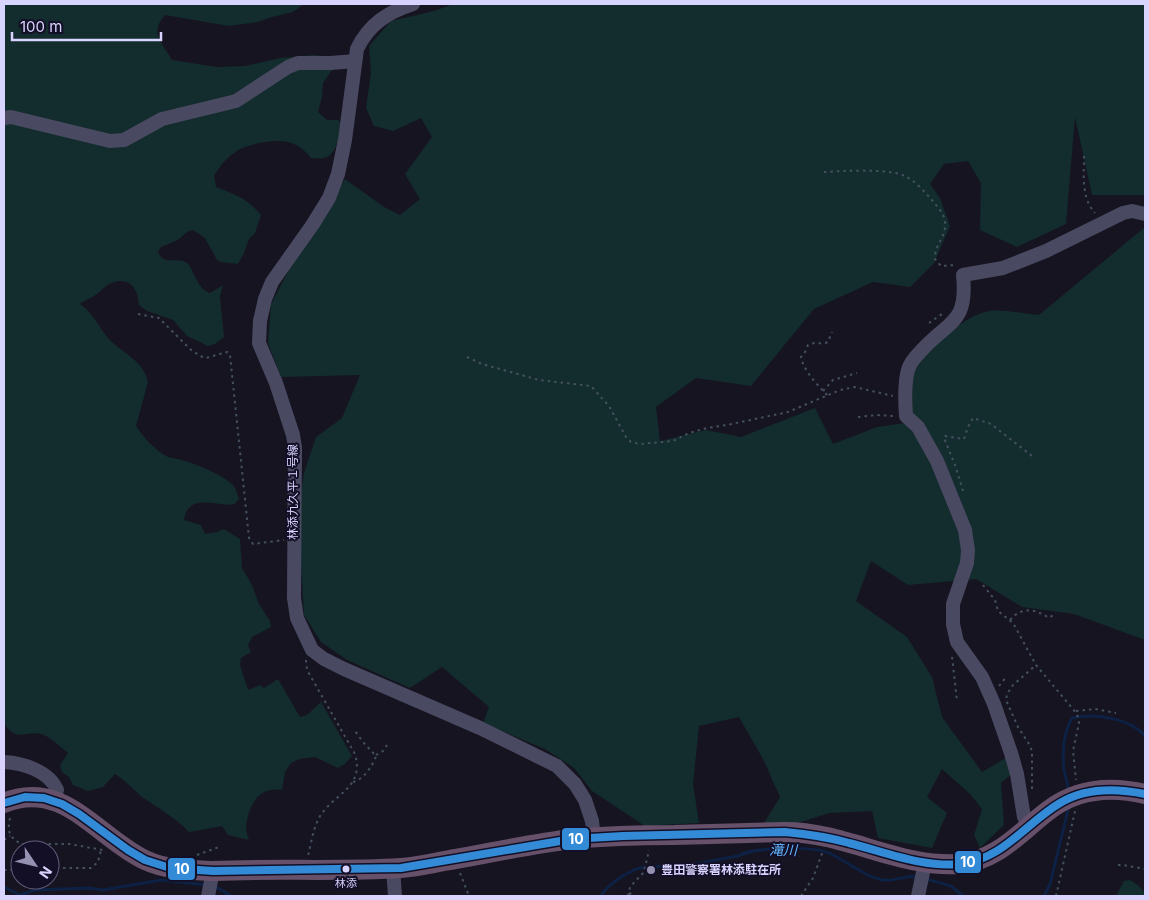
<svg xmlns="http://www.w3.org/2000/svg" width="1149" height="900" font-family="Inter,'Noto Sans JP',sans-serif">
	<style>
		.green { fill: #132c2d }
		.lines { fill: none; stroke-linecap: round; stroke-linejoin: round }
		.stream { stroke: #0d2144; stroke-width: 3 }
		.path { stroke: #44505f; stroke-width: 2; stroke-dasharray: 2.5 4; stroke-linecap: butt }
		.minor { stroke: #4a4962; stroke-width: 14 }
		.highway { stroke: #67516a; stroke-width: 20 }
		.bus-1-casing { stroke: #130f26; stroke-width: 11 }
		.bus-1 { stroke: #338bd7; stroke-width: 8 }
		.bus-dot { fill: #d9d4ff; stroke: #130f26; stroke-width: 2 }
		.poi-dot { fill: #9591b1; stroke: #130f26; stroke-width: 2 }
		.labels { text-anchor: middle; stroke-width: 4; stroke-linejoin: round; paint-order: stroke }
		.bus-label { font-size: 11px; fill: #d9d4ff; stroke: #130f26 }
		.street-label { font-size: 12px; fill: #d9d4ff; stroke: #130f26 }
		.poi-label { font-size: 12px; font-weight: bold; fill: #d9d4ff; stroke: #130f26; text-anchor: start }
		.water-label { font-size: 14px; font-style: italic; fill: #62b6ff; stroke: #130f26 }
		.line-badge { stroke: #130f26; stroke-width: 2 }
		.badge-label { font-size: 14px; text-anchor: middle; font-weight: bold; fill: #fff }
	</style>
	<rect width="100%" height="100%" fill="#161421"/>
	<!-- green -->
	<path class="green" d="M4 4H304L293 12 272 17 258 22 229 26 165 15C149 33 162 42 172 60L217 67 245 66 280 58 314 55 333 57 332 70 323 83 322 97 318 112 327 120H338L342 125C341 134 336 153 327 157 323 159 316 158 311 158 297 139 280 139 259 143 252 145 243 147 237 151 227 157 219 167 214 176L216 187C236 195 247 198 261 215L255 233 249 239 244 253 238 264 221 262 217 260 205 238 193 230 187 232 178 240 161 247 158 252C164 268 180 254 189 265 196 275 197 288 210 293L223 285 220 297 224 337 215 344 208 346 187 336 173 320 147 311 139 305C138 287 128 275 109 284 104 287 101 291 97 294 92 298 85 300 80 304 96 315 99 330 112 342 126 355 144 362 148 382L136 426C144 438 154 449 166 456 172 459 178 458 185 461 198 465 223 475 233 485 236 489 237 493 239 499L235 504C219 508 188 491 184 520L201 525 205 534 217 532 224 529 240 539 242 568 252 585 259 604 270 621 271 627 252 637 248 645 251 652 241 658 240 665 248 690 260 685 264 688 278 679 300 717 307 715 321 702 352 756 345 764 338 768 315 757 299 759 291 763 285 772 282 790C263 787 253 798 248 816 247 820 246 825 246 828 246 832 248 837 249 840L228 835 222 826 189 832C176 818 158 808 142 797 133 789 126 781 115 774L103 787 88 791 73 785 69 777 62 772 60 765 68 753C60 747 50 736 41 734 25 730 18 743 4 724Z
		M453 4H1145V195H1092L1075 117 1066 224 1017 247 980 230 981 183 968 161 944 164 930 184 940 198 950 226 934 263 910 287 873 282 814 309 751 386 696 378 656 407 660 441 706 430 741 437 815 408 833 444 877 427 905 423C906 409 905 391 910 378 918 354 964 315 989 311 1002 309 1026 314 1039 315L1145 227V640L1074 614 1022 607 976 579 908 585 871 561 856 601 907 637 932 677 942 717 982 772 1009 756 1013 773 1001 783 1004 825 980 848 974 835 982 809 970 794 942 769 927 797 947 813 932 848 878 838 872 811 829 813 777 830 764 823 780 797 764 761 739 717 699 726 693 784 699 823 645 826 592 791 574 768 545 749 483 723 489 707 442 667 410 688 347 660 321 642 304 615 298 517 304 473 316 437 342 418 360 375 281 377 268 343 271 304 291 266 345 179 384 207 400 215 420 199 405 174 432 137 421 118 393 131 374 126 366 108 371 72 369 46 391 21 434 11Z
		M1130 880 1138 885 1145 893V896H1116L1124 881Z"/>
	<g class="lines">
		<!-- stream -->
		<path class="stream" d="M1068 790C1068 783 1065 776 1064 770 1062 752 1063 734 1072 718 1094 713 1130 718 1145 736
			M926 879 951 886 963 896
			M4 887 20 895 35 890 89 888 103 890 161 880 207 885
			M213 887 218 888 231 896
			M601 896C607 885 623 875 634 870 644 865 671 867 684 866 702 863 720 859 738 856 753 847 813 846 829 853 845 860 868 879 884 880 895 882 906 874 918 877
			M1044 896 1050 884 1069 806"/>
		<!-- path -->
		<path class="path" d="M1084 156C1084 175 1081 198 1095 213
			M824 172C843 171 888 168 905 176 915 181 924 191 931 199 937 206 944 213 945 222 947 236 934 245 935 259L941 266 956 265
			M138 314 159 318 190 349 200 356 206 358 227 352 230 355 249 538 253 544 284 540
			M929 323 942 314
			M467 357 482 364 539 380 591 386 609 406 626 437 631 442 640 444 673 441 689 433 707 428 727 425 788 412 840 390 855 387 893 396
			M823 391 833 380 857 373
			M827 395C818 385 804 372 801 357L805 352 808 345C815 341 821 345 828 342L832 332
			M858 417 877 415 895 416
			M963 491 955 465 944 438 945 436 964 439 968 427 973 418 991 424 1032 456
			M983 585 995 600 998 611 1013 623 1036 665 1077 714 1079 723 1073 751 1076 780
			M1010 620C1022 606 1035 609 1049 618L1056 613
			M952 657 957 701
			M306 660 307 670 355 754C365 789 333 793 319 818 313 829 311 844 308 856
			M999 686 1007 676
			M1076 711 1095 709 1116 713
			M376 755 383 751 387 745
			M353 782C364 779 372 767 376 756L363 742 355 731
			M1032 789V751L1029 744 1018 727 1006 700 1007 694 1013 685 1036 665
			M10 818C7 831 9 838 22 844H69L103 850
			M4 840 10 836
			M197 855 219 847
			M1118 865H1123L1145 869
			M50 868H91L98 862 101 850
			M4 870H20
			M460 873 469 896
			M629 893 636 896
			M628 896 630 887 644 872 649 850
			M801 896 813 878 823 851
			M1056 896 1075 811"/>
		<!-- minor -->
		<path class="minor" d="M413 4C388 12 369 24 357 49L345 140 338 174 329 198 313 224 272 282 265 299 260 321 259 343 276 383 293 435 295 448 294 598 297 618 312 650 324 659 344 669 480 728 557 766 575 784 585 800 592 821 594 839
			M4 118 11 117 110 141 124 140 162 119 236 101 288 67 298 63H331L355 61
			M4 762C23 763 49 771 57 790L54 800
			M1030 827 1024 817 1017 774 1011 753 994 704 982 677 957 642 953 624V604L967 563 968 550 965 530 937 461 918 427 906 416C905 402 904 384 908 370 910 362 916 356 921 351 949 320 968 324 963 275L1003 268 1046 251 1123 213 1132 211 1145 214
			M393 868 395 896
			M208 896 213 871
			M918 896 925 863"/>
		<!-- highway -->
		<path class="highway" d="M4 803C63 778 98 838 145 860 166 870 190 870 213 871 275 868 338 872 401 868 415 867 430 864 444 861 486 854 529 844 572 839 606 836 640 835 674 835 710 834 748 833 785 832 845 832 899 868 959 864 997 861 1021 831 1049 810 1078 788 1111 786 1145 794"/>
		<!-- bus-1 casing -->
		<g class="bus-1-casing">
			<path id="bus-1" d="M4 803 25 797 44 798 62 804 79 814 128 850 145 860 170 868 213 871 401 868 572 839 623 836 785 832C807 834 828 837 849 843 885 852 923 868 961 864 1003 859 1026 823 1060 803 1086 787 1116 788 1145 794"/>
		</g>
		<!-- bus-1 -->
		<use href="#bus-1" class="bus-1"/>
	</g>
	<!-- markers -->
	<circle class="bus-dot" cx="346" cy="869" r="4.5"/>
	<circle class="poi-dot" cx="651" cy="870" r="5"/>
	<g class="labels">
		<!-- bus labels -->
		<g class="bus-label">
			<text x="346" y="887">林添</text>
		</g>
		<!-- street labels -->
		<g class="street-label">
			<text transform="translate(293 492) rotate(-90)" y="4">林添九久平１号線</text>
		</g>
		<!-- poi labels -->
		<g class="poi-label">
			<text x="661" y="874">豊田警察署林添駐在所</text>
		</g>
		<!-- water labels -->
		<g class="water-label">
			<text transform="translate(783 850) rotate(1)" y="5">滝川</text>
		</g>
	</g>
	<g class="line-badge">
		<rect x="561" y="827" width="29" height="24" rx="5" fill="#338bd7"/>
		<rect x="954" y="850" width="28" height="24" rx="5" fill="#338bd7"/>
		<rect x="167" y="857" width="29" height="24" rx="5" fill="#338bd7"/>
	</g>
	<g class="badge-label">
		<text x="576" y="844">10</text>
		<text x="968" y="867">10</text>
		<text x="182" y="874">10</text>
	</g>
	<!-- border -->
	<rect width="1149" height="900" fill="none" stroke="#d9d4ff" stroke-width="10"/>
	<!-- north arrow -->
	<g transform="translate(35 865) rotate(125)"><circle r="24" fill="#130f26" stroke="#625e7d"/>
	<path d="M0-4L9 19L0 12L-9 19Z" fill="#9591b1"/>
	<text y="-8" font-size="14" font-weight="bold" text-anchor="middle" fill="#d9d4ff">N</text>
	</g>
	<!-- scale -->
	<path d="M12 32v8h149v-8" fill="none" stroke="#d9d4ff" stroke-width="2.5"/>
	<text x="20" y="32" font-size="15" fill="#d9d4ff" stroke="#130f26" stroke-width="4" paint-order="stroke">100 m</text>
</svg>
